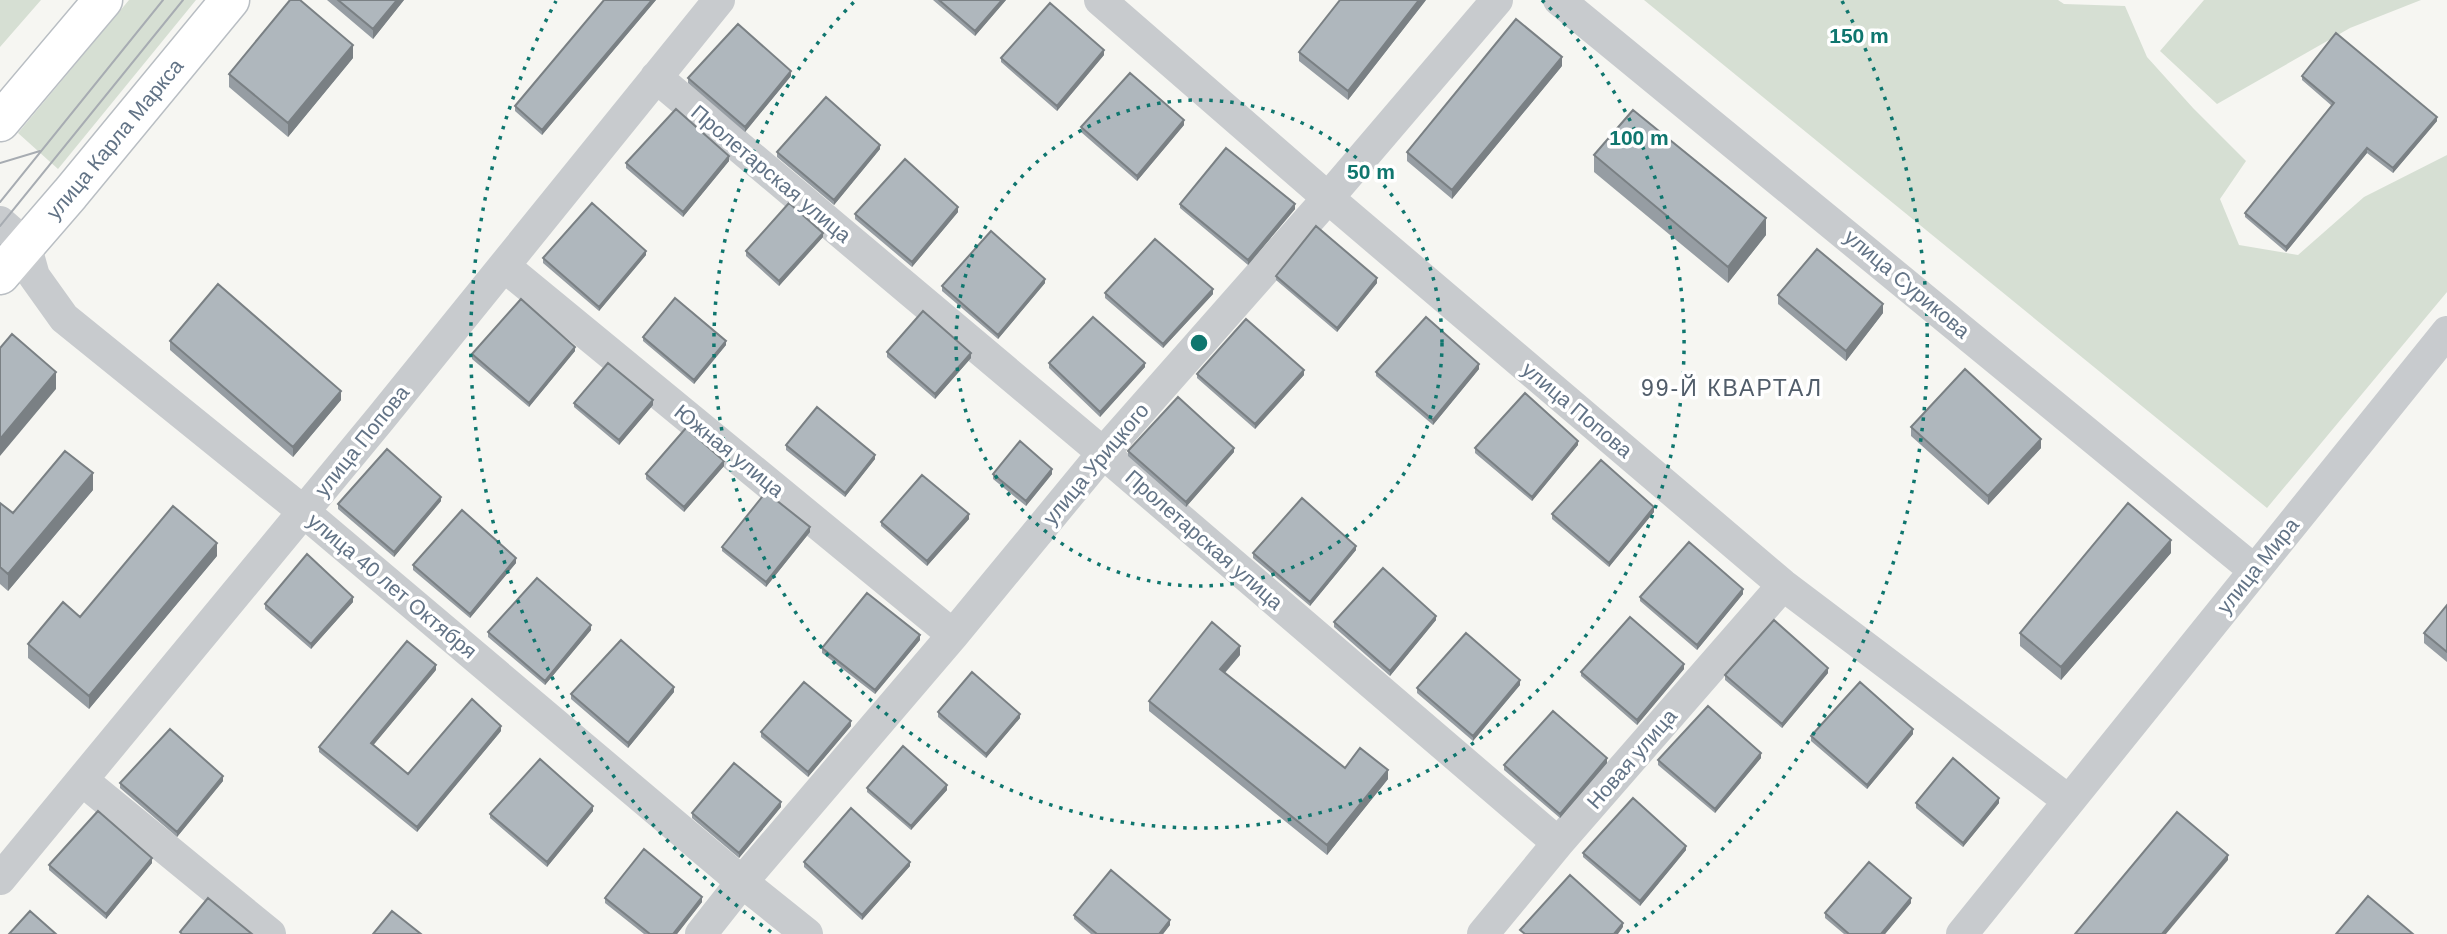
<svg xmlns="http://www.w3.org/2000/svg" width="2447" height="934" font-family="Helvetica,sans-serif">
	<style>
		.green { fill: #d6dfd3 }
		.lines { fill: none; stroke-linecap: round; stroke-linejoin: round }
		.secondary-casing { stroke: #b9bec3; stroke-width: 41 }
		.street { stroke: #c8cbce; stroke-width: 32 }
		.secondary { stroke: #fff; stroke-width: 38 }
		.tram { stroke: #a7acb2; stroke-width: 2 }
		.wall { fill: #969da3 }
		.shaded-wall { fill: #7a8084 }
		.building { fill: #afb7bd; stroke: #7a8084; stroke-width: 2 }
		.ring { fill: none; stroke: #0f766e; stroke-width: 3.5; stroke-dasharray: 3.5 7 }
		.labels { text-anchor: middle; stroke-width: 7; stroke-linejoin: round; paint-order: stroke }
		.street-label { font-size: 21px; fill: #627386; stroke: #fff }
		.neighbourhood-label { font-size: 23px; letter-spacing: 2px; fill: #515d6a; stroke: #fff }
		.centre { fill: #0f766e; stroke: #fff; stroke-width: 3.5 }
		.ring-label { font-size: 21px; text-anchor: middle; font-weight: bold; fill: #0f766e; stroke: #fff; stroke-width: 7; stroke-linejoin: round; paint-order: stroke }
	</style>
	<rect width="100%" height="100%" fill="#f6f6f2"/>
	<!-- green -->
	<path class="green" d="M0 0H41L0 47Z
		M129 0H196L58 169 18 133Z
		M1644 0H2058L2064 4 2125 6 2147 57 2193 108 2246 161 2220 199 2239 245 2298 255 2364 197 2447 155V292L2267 508Z
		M2204 0H2421L2350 28 2217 104 2160 51Z"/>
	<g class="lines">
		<!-- secondary casing -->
		<g class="secondary-casing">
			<g id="secondary">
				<path d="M0 122 103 0"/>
				<path id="s1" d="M0 275 70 194 230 0"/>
			</g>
		</g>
		<!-- street -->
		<path class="street" d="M1100 0 1328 198 1783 585 2069 801
			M1559 0 2254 570
			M656 77 1103 453 1558 843
			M0 222 25 244 34 276 64 318 304 512 742 882 807 934
			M504 266 953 635
			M82 780 270 934
			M0 879 380 419 719 0
			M701 934 742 882 953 635 1103 453 1328 198 1497 0
			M1483 934 1558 843 1783 585
			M1962 934 2447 332"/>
		<!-- secondary -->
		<use href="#secondary" class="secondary"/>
		<!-- tram -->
		<path class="tram" d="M0 163 40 151
			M0 202 163 0
			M0 226 183 0"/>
	</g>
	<!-- wall -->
	<path class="wall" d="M327 0H404L373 39Z
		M604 0H656L542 135 515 111V106Z
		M933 0H1006L975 36Z
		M1426 0 1348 100 1299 61V52Z
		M1104 55 1057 111 1001 62V58Z
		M353 58 288 137 229 87V74Z
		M1562 66 1452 199 1407 161V152Z
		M791 76 745 132 688 83V78Z
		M2302 76 2437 121 2393 173 2367 153 2286 252 2245 217V213L2332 106 2302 80Z
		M1184 125 1137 181 1081 132V127Z
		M880 149 834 205 777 157V152Z
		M1594 155 1766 235 1728 283 1594 172Z
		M729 161 683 217 626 168V163Z
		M1180 204 1295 209 1248 265 1180 208Z
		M958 212 912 267 855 219V214Z
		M823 237 779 286 746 256V251Z
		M646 255 599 311 543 263V258Z
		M1276 276 1377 283 1337 332 1276 280Z
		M1045 283 998 339 942 291V286Z
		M1105 293 1213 294 1163 348 1105 298Z
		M1778 295 1883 313 1846 361 1778 304Z
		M643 337 726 345 694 384 643 341Z
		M170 341 341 400 293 457 170 350Z
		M575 351 529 407 472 359V354Z
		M887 352 971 358 935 399 887 357Z
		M1049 363 1145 367 1100 417 1049 368Z
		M1479 369 1433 425 1376 376V372Z
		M1197 374 1304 375 1255 429 1197 378Z
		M574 403 653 405 619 445 574 407Z
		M1911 427 2041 448 1988 505 1911 436Z
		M786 445 875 459 845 497 786 450Z
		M1578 445 1532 501 1475 453V448Z
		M1128 451 1234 452 1186 507 1128 456Z
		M724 466 684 512 646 479V474Z
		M993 474H1052L1026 506 993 479Z
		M93 490 8 591 0 584V503L13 513Z
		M441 501 394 557 338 509V504Z
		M1654 512 1609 567 1552 519V514Z
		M969 519 927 566 881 526V522Z
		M810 532 766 587 722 551V547Z
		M1356 550 1310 606 1253 558V553Z
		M2171 553 2061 680 2020 646V633Z
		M217 556 89 709 28 658V644L80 617Z
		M516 563 470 618 413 570V565Z
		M1743 594 1697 650 1640 601V597Z
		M353 602 311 649 265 609V604Z
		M2447 605V662L2424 643V633Z
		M1436 620 1390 676 1334 627V622Z
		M591 630 545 685 488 637V632Z
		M920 640 875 694 822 653V648Z
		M1240 655 1225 673 1345 768 1388 779 1327 855 1149 711V701Z
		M1684 669 1637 725 1581 676V672Z
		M436 670 373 745 408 774 501 731 417 832 319 752V747Z
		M1828 673 1782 728 1725 680V675Z
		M1520 685 1473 741 1417 693V688Z
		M674 692 628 748 571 699V694Z
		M938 712 1020 718 986 758 938 717Z
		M851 726 808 777 761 737V732Z
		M1913 734 1867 789 1811 741V736Z
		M1761 758 1715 813 1658 765V760Z
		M1607 763 1560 818 1504 770V765Z
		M223 781 177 837 120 788V783Z
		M867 788 947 790 911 830 867 792Z
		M1916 803H1999L1963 847 1916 808Z
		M781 807 739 858 692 818V813Z
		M593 811 547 867 490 818V814Z
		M1686 850 1640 906 1583 857V853Z
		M804 862 910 866 862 920 804 867Z
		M152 863 106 919 49 870V865Z
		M605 898 702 902 677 934H644L605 903Z
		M1911 903 1885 934H1844L1825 918V913Z
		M1074 915 1170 925 1163 934H1091L1074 919Z"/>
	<!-- shaded-wall -->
	<path class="shaded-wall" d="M397 0H404L373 39V29Z
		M652 0H656L542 135V130Z
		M1002 0H1006L975 36V31Z
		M1419 0H1426L1348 100V91Z
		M353 45V58L288 137V123Z
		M1104 50V55L1057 111V106Z
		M1562 57V66L1452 199V190Z
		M791 71V76L745 132V127Z
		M2437 117V121L2393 173V168Z
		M1184 120V125L1137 181V176Z
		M880 145V149L834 205V200Z
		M2367 148V153L2286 252V247Z
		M729 156V161L683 217V212Z
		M1295 204V209L1248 265V260Z
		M958 207V212L912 267V262Z
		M1766 218V235L1728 283V267Z
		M823 233V237L779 286V281Z
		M646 251V255L599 311V307Z
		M1377 278V283L1337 332V328Z
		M1045 279V283L998 339V335Z
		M1213 289V294L1163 348V344Z
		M1883 304V313L1846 361V351Z
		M726 341V345L694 384V380Z
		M575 347V351L529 407V403Z
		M971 353V358L935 399V394Z
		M1145 363V367L1100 417V412Z
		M1479 364V369L1433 425V420Z
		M1304 370V375L1255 429V424Z
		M56 372V389L0 456V439Z
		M341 391V400L293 457V447Z
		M653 400V405L619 445V440Z
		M2041 439V448L1988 505V496Z
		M1578 441V445L1532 501V497Z
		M1234 448V452L1186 507V502Z
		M875 455V459L845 497V493Z
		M724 461V466L684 512V507Z
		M1052 469V474L1026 506V501Z
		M93 473V490L8 591V574Z
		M441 497V501L394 557V552Z
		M1654 507V512L1609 567V563Z
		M969 514V519L927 566V561Z
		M810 527V532L766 587V582Z
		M2171 540V553L2061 680V667Z
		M217 543V556L89 709V696Z
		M1356 546V550L1310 606V602Z
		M516 558V563L470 618V614Z
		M1743 589V594L1697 650V645Z
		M353 597V602L311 649V644Z
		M1436 616V620L1390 676V671Z
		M591 625V630L545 685V681Z
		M920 635V640L875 694V690Z
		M1240 646V655L1220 678V669Z
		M1684 664V669L1637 725V720Z
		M436 665V670L371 748V743Z
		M1828 668V673L1782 728V724Z
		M1520 680V685L1473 741V736Z
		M674 687V692L628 748V743Z
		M1020 714V718L986 758V754Z
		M851 721V726L808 777V772Z
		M501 726V731L417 832V827Z
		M1913 729V734L1867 789V785Z
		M1761 753V758L1715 813V809Z
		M1607 758V763L1560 818V814Z
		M1388 770V779L1327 855V845Z
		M223 776V781L177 837V832Z
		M947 785V790L911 830V826Z
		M1999 798V803L1963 847V843Z
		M781 802V807L739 858V853Z
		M593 806V811L547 867V862Z
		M1686 846V850L1640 906V901Z
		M2228 855V860L2166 934H2162Z
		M152 858V863L106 919V914Z
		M910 862V866L862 920V915Z
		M702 897V902L677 934H673Z
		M1911 898V903L1885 934H1881Z
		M1170 920V925L1163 934H1159Z
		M1623 923V927L1618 934H1614Z"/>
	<!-- building -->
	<path class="building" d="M290 0H300L353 45 288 123 229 74Z
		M338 0H397L373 29Z
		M604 0H652L542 130 515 106Z
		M939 0H1002L975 31Z
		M1340 0H1419L1348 91 1299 52Z
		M1050 3 1104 50 1057 106 1001 58Z
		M1516 19 1562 57 1452 190 1407 152Z
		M738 24 791 71 745 127 688 78Z
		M2336 33 2437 117 2393 168 2367 148 2286 247 2245 213 2334 103 2302 76Z
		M1130 73 1184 120 1137 176 1081 127Z
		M826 97 880 145 834 200 777 152Z
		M676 109 729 156 683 212 626 163Z
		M1633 110 1766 218 1728 267 1594 155Z
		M1226 148 1295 204 1248 260 1180 204Z
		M905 159 958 207 912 262 855 214Z
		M592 203 646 251 599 307 543 258Z
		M789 203 823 233 779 281 746 251Z
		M1316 226 1377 278 1337 328 1276 276Z
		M991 231 1045 279 998 335 942 286Z
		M1155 239 1213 289 1163 344 1105 293Z
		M1817 249 1883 304 1846 351 1778 295Z
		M218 284 341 391 293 447 170 341Z
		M675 298 726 341 694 380 643 337Z
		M521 299 575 347 529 403 472 354Z
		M923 311 971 353 935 394 887 352Z
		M1093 317 1145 363 1100 412 1049 363Z
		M1426 317 1479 364 1433 420 1376 372Z
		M1246 319 1304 370 1255 424 1197 374Z
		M12 334 56 372 0 439V348Z
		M608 363 653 400 619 440 574 403Z
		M1965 369 2041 439 1988 496 1911 427Z
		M1525 393 1578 441 1532 497 1475 448Z
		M1178 397 1234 448 1186 502 1128 451Z
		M817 407 875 455 845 493 786 445Z
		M686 428 724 461 684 507 646 474Z
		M1020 441 1052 469 1026 501 993 474Z
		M387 449 441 497 394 552 338 504Z
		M65 451 93 473 8 574 0 567V503L13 513Z
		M1601 460 1654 507 1609 563 1552 514Z
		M922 475 969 514 927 561 881 522Z
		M766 492 810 527 766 582 722 547Z
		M1302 498 1356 546 1310 602 1253 553Z
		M2128 503 2171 540 2061 667 2020 633Z
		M173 506 217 543 89 696 28 644 63 602 80 617Z
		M462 510 516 558 470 614 413 565Z
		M1689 542 1743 589 1697 645 1640 597Z
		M307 554 353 597 311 644 265 604Z
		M1383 568 1436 616 1390 671 1334 622Z
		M537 578 591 625 545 681 488 632Z
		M867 593 920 635 875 690 822 648Z
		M2447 605V652L2424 633Z
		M1630 617 1684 664 1637 720 1581 672Z
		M1774 620 1828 668 1782 724 1725 675Z
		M1212 622 1240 646 1220 669 1345 768 1360 748 1388 770 1327 845 1149 701Z
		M1466 633 1520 680 1473 736 1417 688Z
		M621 640 674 687 628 743 571 694Z
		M407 641 436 665 371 743 408 774 472 699 501 726 417 827 319 747Z
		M972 672 1020 714 986 754 938 712Z
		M804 682 851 721 808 772 761 732Z
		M1860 682 1913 729 1867 785 1811 736Z
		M1708 706 1761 753 1715 809 1658 760Z
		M1553 711 1607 758 1560 814 1504 765Z
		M170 729 223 776 177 832 120 783Z
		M903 746 947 785 911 826 867 788Z
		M1953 758 1999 798 1963 843 1916 803Z
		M540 759 593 806 547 862 490 814Z
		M734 763 781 802 739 853 692 813Z
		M1633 798 1686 846 1640 901 1583 853Z
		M851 808 910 862 862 915 804 862Z
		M98 811 152 858 106 914 49 865Z
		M2177 812 2228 855 2162 934H2075Z
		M644 849 702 897 673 934H650L605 898Z
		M1869 862 1911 898 1881 934H1849L1825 913Z
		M1111 870 1170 920 1159 934H1097L1074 915Z
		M1570 875 1623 923 1614 934H1525L1520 930Z
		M2368 896 2413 934H2336Z
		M208 898 252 934H182L180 932Z
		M30 911 56 934H9Z
		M392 911 421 934H373Z"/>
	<!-- distance rings -->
	<g class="ring">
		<circle cx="1199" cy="343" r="243"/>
		<path d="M1542 0A485 485 0 1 1 856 0"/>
		<path d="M771 932A728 728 0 0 1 556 1M1842 1A728 728 0 0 1 1627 932"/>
	</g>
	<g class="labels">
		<!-- street labels -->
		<g class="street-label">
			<text dy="7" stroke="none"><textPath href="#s1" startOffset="178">улица Карла Маркса</textPath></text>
			<text transform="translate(771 174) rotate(40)" y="7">Пролетарская улица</text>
			<text transform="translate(1907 284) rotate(40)" y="7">улица Сурикова</text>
			<text transform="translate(1577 410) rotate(40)" y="7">улица Попова</text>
			<text transform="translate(362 441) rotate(-51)" y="7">улица Попова</text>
			<text transform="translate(729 451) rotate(39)" y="7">Южная улица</text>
			<text transform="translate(1096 464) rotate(-50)" y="7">улица Урицкого</text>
			<text transform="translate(1204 540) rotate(41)" y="7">Пролетарская улица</text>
			<text transform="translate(2258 566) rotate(-51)" y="7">улица Мира</text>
			<text transform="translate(392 586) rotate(40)" y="7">улица 40 лет Октября</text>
			<text transform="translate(1632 759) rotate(-49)" y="7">Новая улица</text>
		</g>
		<!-- neighbourhood labels -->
		<g class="neighbourhood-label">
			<text x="1732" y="396">99-Й КВАРТАЛ</text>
		</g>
	</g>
	<circle cx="1199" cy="343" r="10" class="centre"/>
	<g class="ring-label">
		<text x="1859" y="43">150 m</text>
		<text x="1639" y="145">100 m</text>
		<text x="1371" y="179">50 m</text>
	</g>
</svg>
